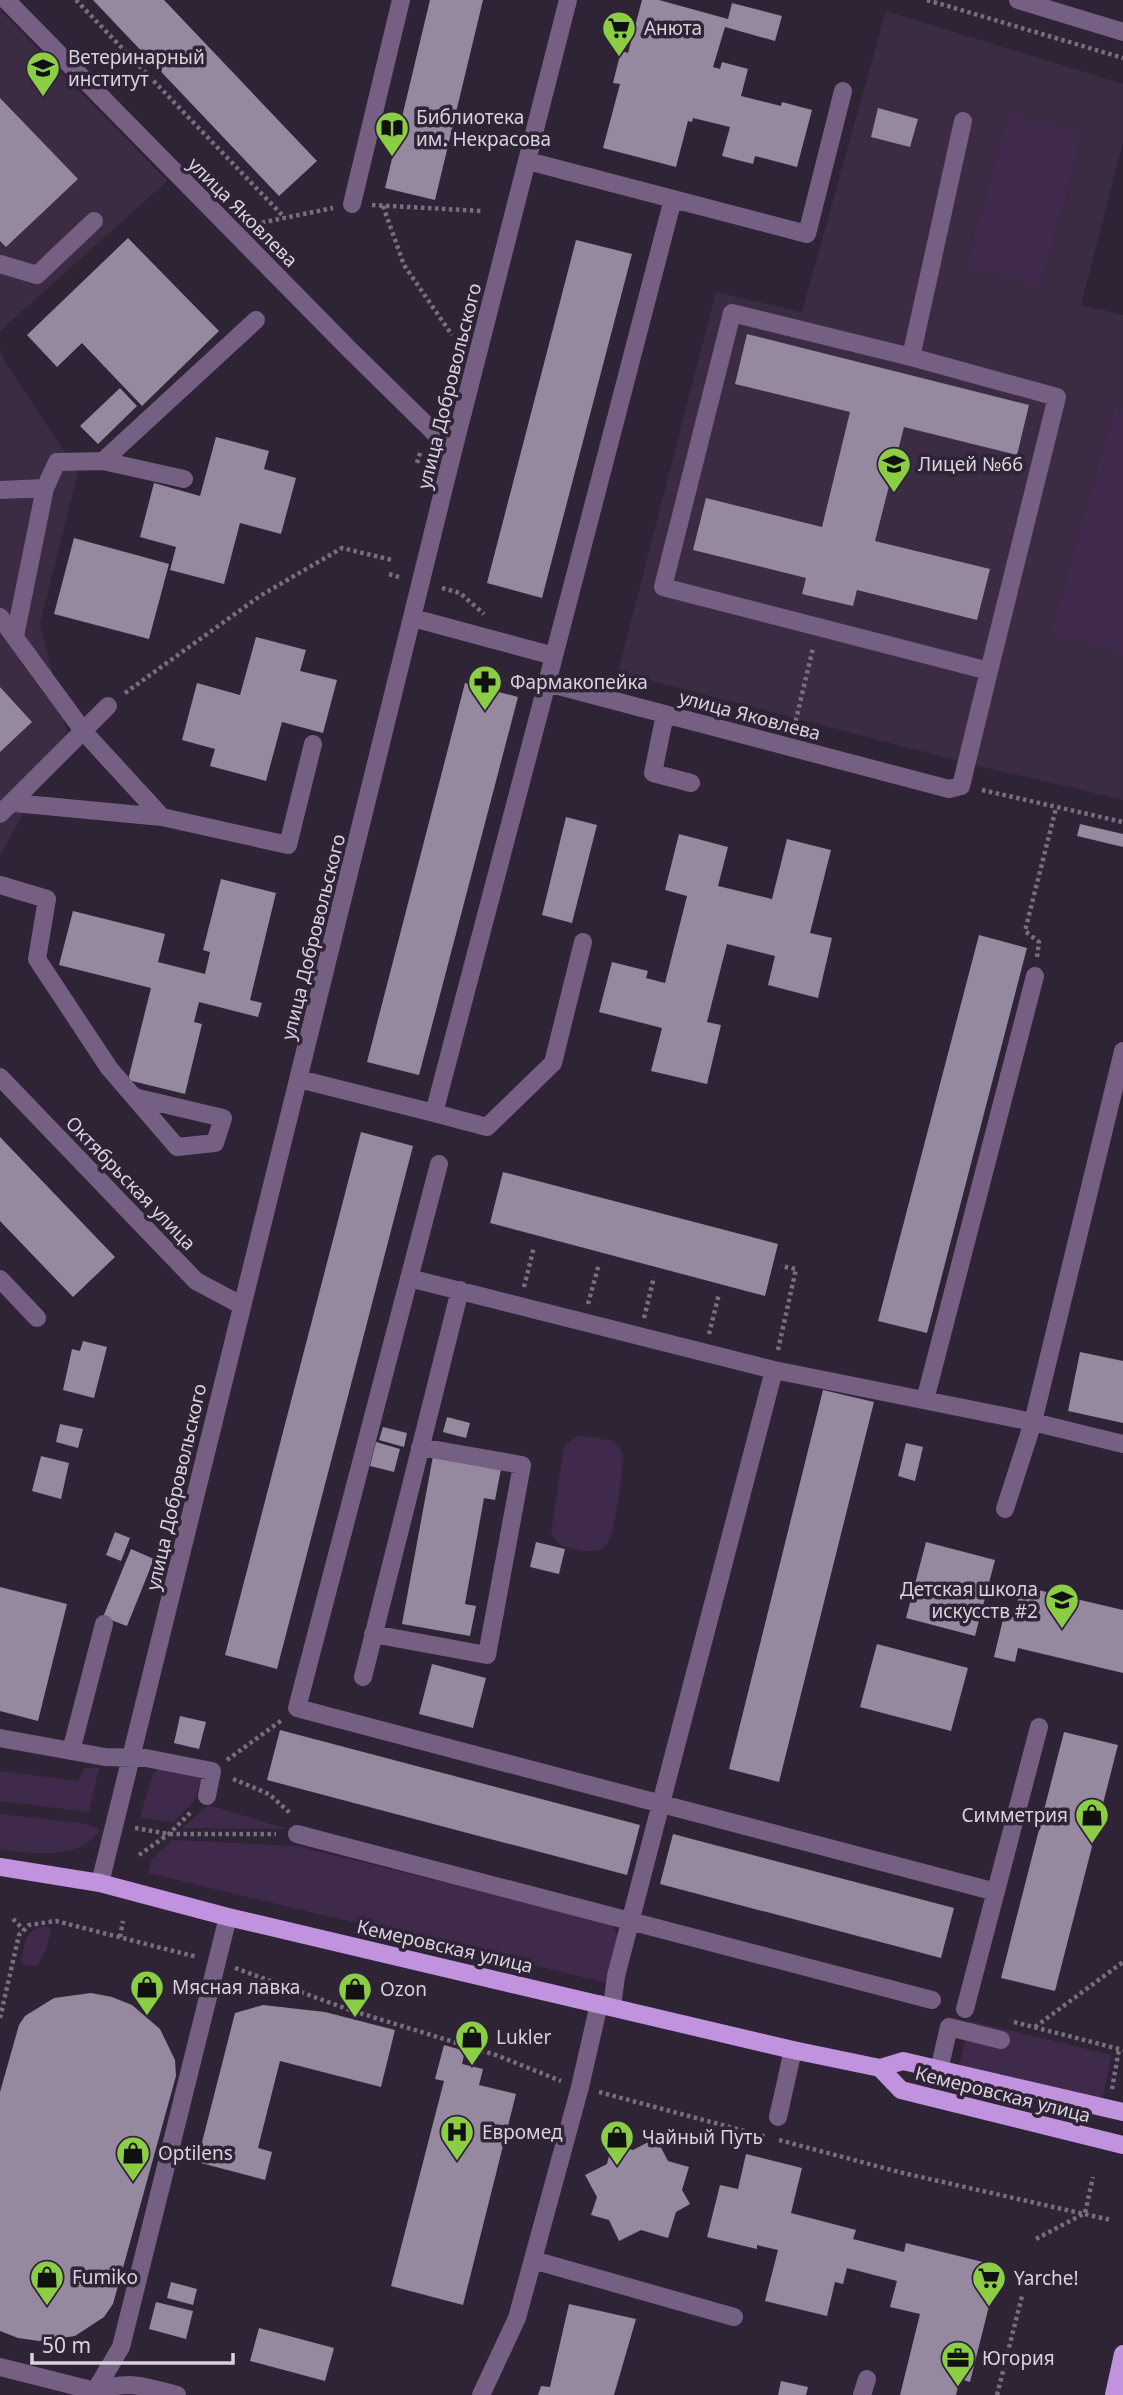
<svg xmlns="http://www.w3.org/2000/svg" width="1123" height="2395" font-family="'Noto Sans',sans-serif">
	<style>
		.built { fill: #3b2c44 }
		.green { fill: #3f2a4c }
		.building { fill: #96889f }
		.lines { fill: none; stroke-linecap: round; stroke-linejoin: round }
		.path { stroke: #786e7e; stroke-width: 4.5; stroke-dasharray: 3.5 3.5; stroke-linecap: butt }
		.minor { stroke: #755f83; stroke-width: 18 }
		.major { stroke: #c193df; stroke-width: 18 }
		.labels { text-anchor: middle; stroke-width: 7; stroke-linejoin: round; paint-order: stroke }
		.poi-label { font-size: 19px; fill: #d9d2de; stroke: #2f2336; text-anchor: start }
		.street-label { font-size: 19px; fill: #d9d2de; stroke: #2f2336 }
	</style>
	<rect width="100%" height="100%" fill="#2f2336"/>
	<!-- built -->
	<path class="built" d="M0 10 167 181 0 331Z
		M886 11 1123 84V142L1081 305 1123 315V800L967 763 618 672 716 292 802 312Z
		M0 349 5 362 78 472 40 623 67 732 0 856Z"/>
	<!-- green -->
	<path class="green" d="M1008 113 1083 134 1041 286 966 266Z
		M1114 407 1123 409V653L1050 632Z
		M578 1435 614 1441 623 1453C623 1471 616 1539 603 1548 592 1555 572 1549 560 1545L551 1533 563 1452 565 1445Z
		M164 1766 203 1775 195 1800 173 1822 140 1818 153 1773Z
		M85 1768H99L89 1812 0 1801V1771L78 1781Z
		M208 1805 287 1829 182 1828Z
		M0 1814 88 1824 99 1830C82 1861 30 1853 0 1850Z
		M173 1840 296 1846 610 1923 619 1937 607 1983 148 1873 152 1859Z
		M44 1926 51 1928 46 1951 37 1966H26L21 1960C25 1943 25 1930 44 1926Z
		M970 2021 1112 2055 1102 2099 959 2065Z"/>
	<!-- building -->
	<path class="building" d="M93 0H164L317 161 279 196Z
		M430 0H483L435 200 385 188Z
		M642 0H659L728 19 732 3 782 16 775 41 725 27 713 67 720 69 722 62 748 69 741 96 781 106 782 102 812 110 797 167 755 156 753 164 722 156 730 127 693 118 692 122 688 121 676 167 603 148 620 84 613 83 621 51 628 53Z
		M0 98 78 179 6 247 0 241Z
		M878 108 918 119 910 147 871 137Z
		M128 238 219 331 142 406 82 343 57 367 27 335Z
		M576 240 632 254 542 598 487 583Z
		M747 334 1029 405 1017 455 904 427 875 541 990 569 977 620 857 590 853 606 827 600 802 594 806 578 693 550 706 498 822 527 850 412 735 384Z
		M120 388 137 406 98 444 80 426Z
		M216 437 269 451 264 469 296 478 281 534 240 523 224 584 170 570 176 547 140 537 154 483 200 496Z
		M74 538 169 564 149 639 54 614Z
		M256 637 306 650 300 671 337 680 323 733 282 722 266 781 210 766 215 749 182 740 197 683 240 695Z
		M465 683 518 697 419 1075 367 1062Z
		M0 687 32 722 0 752Z
		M566 817 597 825 572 923 542 915Z
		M1080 824 1123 834V847L1077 836Z
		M679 834 728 847 718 886 772 899 787 839 831 850 810 933 832 938 818 998 768 985 775 956 727 944 707 1022 721 1025 707 1084 651 1071 662 1028 599 1012 612 962 648 971 646 978 665 983 687 896 665 890Z
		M221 879 276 893 250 1000 262 1003 258 1017 199 1002 194 1022 202 1024 185 1094 128 1080 151 988 59 965 73 911 165 934 158 962 205 974 210 952 203 950Z
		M979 935 1027 948 927 1333 878 1321Z
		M361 1132 413 1146 277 1669 225 1655Z
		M0 1137 115 1257 73 1297 0 1221Z
		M503 1172 778 1244 765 1296 490 1223Z
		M83 1341 107 1347 94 1398 63 1390 72 1349 80 1351Z
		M1080 1352 1123 1361V1423L1068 1411Z
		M823 1390 874 1402 779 1782 729 1769Z
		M447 1417 470 1423 466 1438 443 1432Z
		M60 1424 83 1429 78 1448 56 1442Z
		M383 1427 407 1433 404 1447 379 1440Z
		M376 1442 400 1449 394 1472 370 1466Z
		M906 1443 923 1447 915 1481 898 1476Z
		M41 1456 69 1463 61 1499 32 1491Z
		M433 1456 501 1469 495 1500 484 1498 465 1604 476 1606 470 1636 402 1624Z
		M115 1532 130 1538 121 1561 106 1555Z
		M536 1542 565 1549 559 1574 530 1567Z
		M926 1542 995 1560 975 1636 906 1618Z
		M131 1549 154 1559 127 1626 103 1617Z
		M1021 1586 1123 1610V1673L1018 1648 1015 1662 994 1657 1005 1611 1015 1613Z
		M0 1587 67 1604 38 1721 0 1711Z
		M877 1644 968 1668 951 1731 860 1707Z
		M432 1664 486 1678 473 1728 419 1714Z
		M180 1716 206 1722 199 1749 174 1743Z
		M280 1730 640 1825 627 1875 267 1780Z
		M1064 1732 1118 1745 1055 1991 1001 1978Z
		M673 1834 954 1908 941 1958 660 1884Z
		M91 1993 112 1997 132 2005 160 2029 175 2060 176 2076 113 2304 104 2317 75 2336 39 2341 18 2338 0 2331V2092L19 2025 25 2016 54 1998Z
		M263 2005 325 2012 395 2030 381 2087 280 2061 258 2148 272 2152 265 2180 197 2162 235 2013Z
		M444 2045 465 2051 462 2064 483 2069 479 2085 516 2094 463 2305 391 2286 444 2081 435 2079Z
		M656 2138 668 2161 689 2167 682 2190 690 2204 676 2212 668 2238 641 2230 619 2241 609 2220 591 2215 597 2197 585 2175 607 2164 612 2144 633 2150Z
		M746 2154 802 2168 791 2213 856 2230 853 2239 904 2252 906 2243 999 2266 970 2382 960 2379 956 2395H900L920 2314 890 2307 897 2281 847 2268 843 2284 835 2282 827 2316 765 2301 778 2250 757 2245V2249L707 2237 720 2185 738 2189Z
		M171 2282 197 2289 193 2305 167 2298Z
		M156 2302 193 2311 186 2339 149 2329Z
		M569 2304 636 2319 614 2395H538L541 2386 550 2387Z
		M259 2328 334 2348 325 2381 250 2361Z
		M781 2381 808 2387 806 2395H778Z"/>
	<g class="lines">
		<!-- path -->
		<path class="path" d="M76 0 285 218
			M927 0 1123 58
			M372 205 482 211
			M383 206 404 265 452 335
			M255 224 333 208
			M417 463 421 450
			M389 574 402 578
			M442 588 460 593 484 614
			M125 693 260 596 342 548 392 560
			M794 728 813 648
			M982 790 1123 822
			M1037 957 1039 942 1025 931 1056 808
			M524 1287 534 1247
			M588 1304 599 1264
			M644 1318 654 1277
			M709 1334 719 1294
			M778 1350 796 1269 781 1266
			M227 1760 282 1720
			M233 1779 269 1794 290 1813
			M135 1828 169 1834H276
			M139 1855 169 1834 192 1811
			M13 1919 24 1930
			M120 1937 123 1921
			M235 1968 350 2010 496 2055 561 2081
			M0 2018 19 1935 29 1925 56 1921 197 1957
			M1014 2022 1123 2050
			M1035 2027 1123 1962
			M1112 2089 1119 2049
			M599 2092 767 2137
			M779 2140 903 2173 1111 2220
			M1036 2239 1085 2213 1093 2177
			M997 2395 1022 2296"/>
		<!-- minor -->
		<path class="minor" d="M6 0 349 349 453 451
			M1018 0 1123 32
			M528 161 673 199 554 656
			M673 199 807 234 843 91
			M352 204 401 0
			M0 264 37 275 94 221
			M911 357 963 121
			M103 461 184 479
			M0 490 45 488
			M0 617 84 732 162 817
			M413 618 554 656 547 683 949 789 961 786 989 671 663 587 732 313 911 357 1057 397 989 671
			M15 636 45 488 57 462 103 461 256 320
			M665 714 653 773 691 783
			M14 803 162 817 288 845 313 744
			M0 814 108 706
			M0 885 47 899 37 959 109 1068 177 1147 215 1143 223 1118 134 1097
			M0 1077 196 1281 241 1305
			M299 1079 434 1113 547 683
			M434 1113 487 1127 553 1063 583 942
			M439 1164 297 1708 996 1892
			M409 1278 774 1370 1033 1422 1123 1444
			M0 1279 37 1318
			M925 1400 1035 976
			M1005 1509 1033 1422 1123 1051
			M373 1634 487 1655 522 1465 420 1447
			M363 1677 460 1290
			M0 1738 105 1757 146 1758 212 1771 207 1796
			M71 1751 104 1624
			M297 1834 932 2000
			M100 1883 453 451 568 0
			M612 2007 616 1976 774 1370
			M965 2009 1039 1727
			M939 2070 949 2027 1001 2040
			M778 2117 793 2050
			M533 2260 734 2317
			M0 2367 95 2391 121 2347 228 1917
			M95 2391C130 2380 143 2386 177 2395
			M481 2395 517 2318 580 2087 599 2004
			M862 2395 867 2379"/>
		<!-- major -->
		<path class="major" d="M0 1867 100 1883 228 1917 793 2050 880 2068 903 2061 1123 2112
			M880 2068 901 2090 1123 2145
			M1114 2395 1123 2354"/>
	</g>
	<!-- icons -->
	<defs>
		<g id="supermarket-pin" transform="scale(1.75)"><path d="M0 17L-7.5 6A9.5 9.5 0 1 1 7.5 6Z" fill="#8bce46" stroke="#2f2336"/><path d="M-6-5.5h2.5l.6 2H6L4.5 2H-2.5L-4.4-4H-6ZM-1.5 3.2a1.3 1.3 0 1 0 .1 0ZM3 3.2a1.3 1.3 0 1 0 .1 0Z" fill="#111"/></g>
		<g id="university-pin" transform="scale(1.75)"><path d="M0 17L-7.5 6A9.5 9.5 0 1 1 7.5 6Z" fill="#8bce46" stroke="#2f2336"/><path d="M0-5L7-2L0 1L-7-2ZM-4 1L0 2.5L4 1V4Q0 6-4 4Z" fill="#111"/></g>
		<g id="library-pin" transform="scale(1.75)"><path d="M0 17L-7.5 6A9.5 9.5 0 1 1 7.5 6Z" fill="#8bce46" stroke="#2f2336"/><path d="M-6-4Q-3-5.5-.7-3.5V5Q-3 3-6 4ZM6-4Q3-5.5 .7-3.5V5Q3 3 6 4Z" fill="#111"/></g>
		<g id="school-pin" transform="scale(1.75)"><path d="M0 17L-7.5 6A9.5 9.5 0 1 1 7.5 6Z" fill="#8bce46" stroke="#2f2336"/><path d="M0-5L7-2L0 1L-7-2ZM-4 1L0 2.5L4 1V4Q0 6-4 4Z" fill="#111"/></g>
		<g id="pharmacy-pin" transform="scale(1.75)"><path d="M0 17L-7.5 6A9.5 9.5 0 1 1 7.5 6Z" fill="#8bce46" stroke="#2f2336"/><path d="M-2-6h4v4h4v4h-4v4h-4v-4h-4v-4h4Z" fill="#111"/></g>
		<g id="shop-pin" transform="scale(1.75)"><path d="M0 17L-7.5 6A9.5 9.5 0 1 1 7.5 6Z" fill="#8bce46" stroke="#2f2336"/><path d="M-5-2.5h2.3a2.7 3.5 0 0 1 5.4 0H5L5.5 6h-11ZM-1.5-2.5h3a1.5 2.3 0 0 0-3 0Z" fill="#111"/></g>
		<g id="hospital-pin" transform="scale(1.75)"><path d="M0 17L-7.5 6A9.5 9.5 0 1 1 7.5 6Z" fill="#8bce46" stroke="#2f2336"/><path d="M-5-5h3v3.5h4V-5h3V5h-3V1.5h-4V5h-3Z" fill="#111"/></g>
		<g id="office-pin" transform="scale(1.75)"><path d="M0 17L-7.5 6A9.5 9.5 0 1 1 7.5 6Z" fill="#8bce46" stroke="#2f2336"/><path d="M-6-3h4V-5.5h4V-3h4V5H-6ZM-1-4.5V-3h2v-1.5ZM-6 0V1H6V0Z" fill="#111"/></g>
	</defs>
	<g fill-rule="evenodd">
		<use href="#supermarket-pin" x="619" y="28"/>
		<use href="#university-pin" x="43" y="68"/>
		<use href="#library-pin" x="392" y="128"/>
		<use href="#school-pin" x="894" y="464"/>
		<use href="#pharmacy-pin" x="485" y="682"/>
		<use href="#school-pin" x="1062" y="1600"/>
		<use href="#shop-pin" x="1092" y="1815"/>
		<use href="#shop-pin" x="147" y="1987"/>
		<use href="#shop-pin" x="355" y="1989"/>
		<use href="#shop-pin" x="472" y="2037"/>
		<use href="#hospital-pin" x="457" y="2132"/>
		<use href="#shop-pin" x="617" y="2137"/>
		<use href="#shop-pin" x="133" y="2153"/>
		<use href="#shop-pin" x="47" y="2277"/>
		<use href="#supermarket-pin" x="989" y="2278"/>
		<use href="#office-pin" x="958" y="2358"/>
	</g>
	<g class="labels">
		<!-- poi labels -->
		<g class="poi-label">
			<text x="644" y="35">Анюта</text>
			<text x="68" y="64">Ветеринарный<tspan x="68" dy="22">институт</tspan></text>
			<text x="416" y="124">Библиотека<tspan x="416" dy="22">им. Некрасова</tspan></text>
			<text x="918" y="471">Лицей №66</text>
			<text x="510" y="689">Фармакопейка</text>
			<text x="1038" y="1596" text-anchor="end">Детская школа<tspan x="1038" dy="22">искусств #2</tspan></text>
			<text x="1068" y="1822" text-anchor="end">Симметрия</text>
			<text x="172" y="1994">Мясная лавка</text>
			<text x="380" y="1996">Ozon</text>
			<text x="496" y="2044">Lukler</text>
			<text x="482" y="2139">Евромед</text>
			<text x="642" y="2144">Чайный Путь</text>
			<text x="158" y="2160">Optilens</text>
			<text x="72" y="2284">Fumiko</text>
			<text x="1014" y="2285">Yarche!</text>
			<text x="982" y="2365">Югория</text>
		</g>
		<!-- street labels -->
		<g class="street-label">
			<text transform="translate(243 212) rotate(45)" y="7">улица Яковлева</text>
			<text transform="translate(449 386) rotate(-76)" y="7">улица Добровольского</text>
			<text transform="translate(750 715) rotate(15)" y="7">улица Яковлева</text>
			<text transform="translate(313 937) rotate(-76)" y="7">улица Добровольского</text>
			<text transform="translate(131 1183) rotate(46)" y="7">Октябрьская улица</text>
			<text transform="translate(176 1487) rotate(-77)" y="7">улица Добровольского</text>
			<text transform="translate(445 1946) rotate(13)" y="7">Кемеровская улица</text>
			<text transform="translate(1003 2094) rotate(14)" y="7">Кемеровская улица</text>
		</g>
	</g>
	<!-- scale -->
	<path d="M32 2353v10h201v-10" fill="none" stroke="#d9d2de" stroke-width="3.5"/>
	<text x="42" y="2353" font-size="21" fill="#d9d2de" stroke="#2f2336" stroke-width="5" paint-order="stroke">50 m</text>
</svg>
